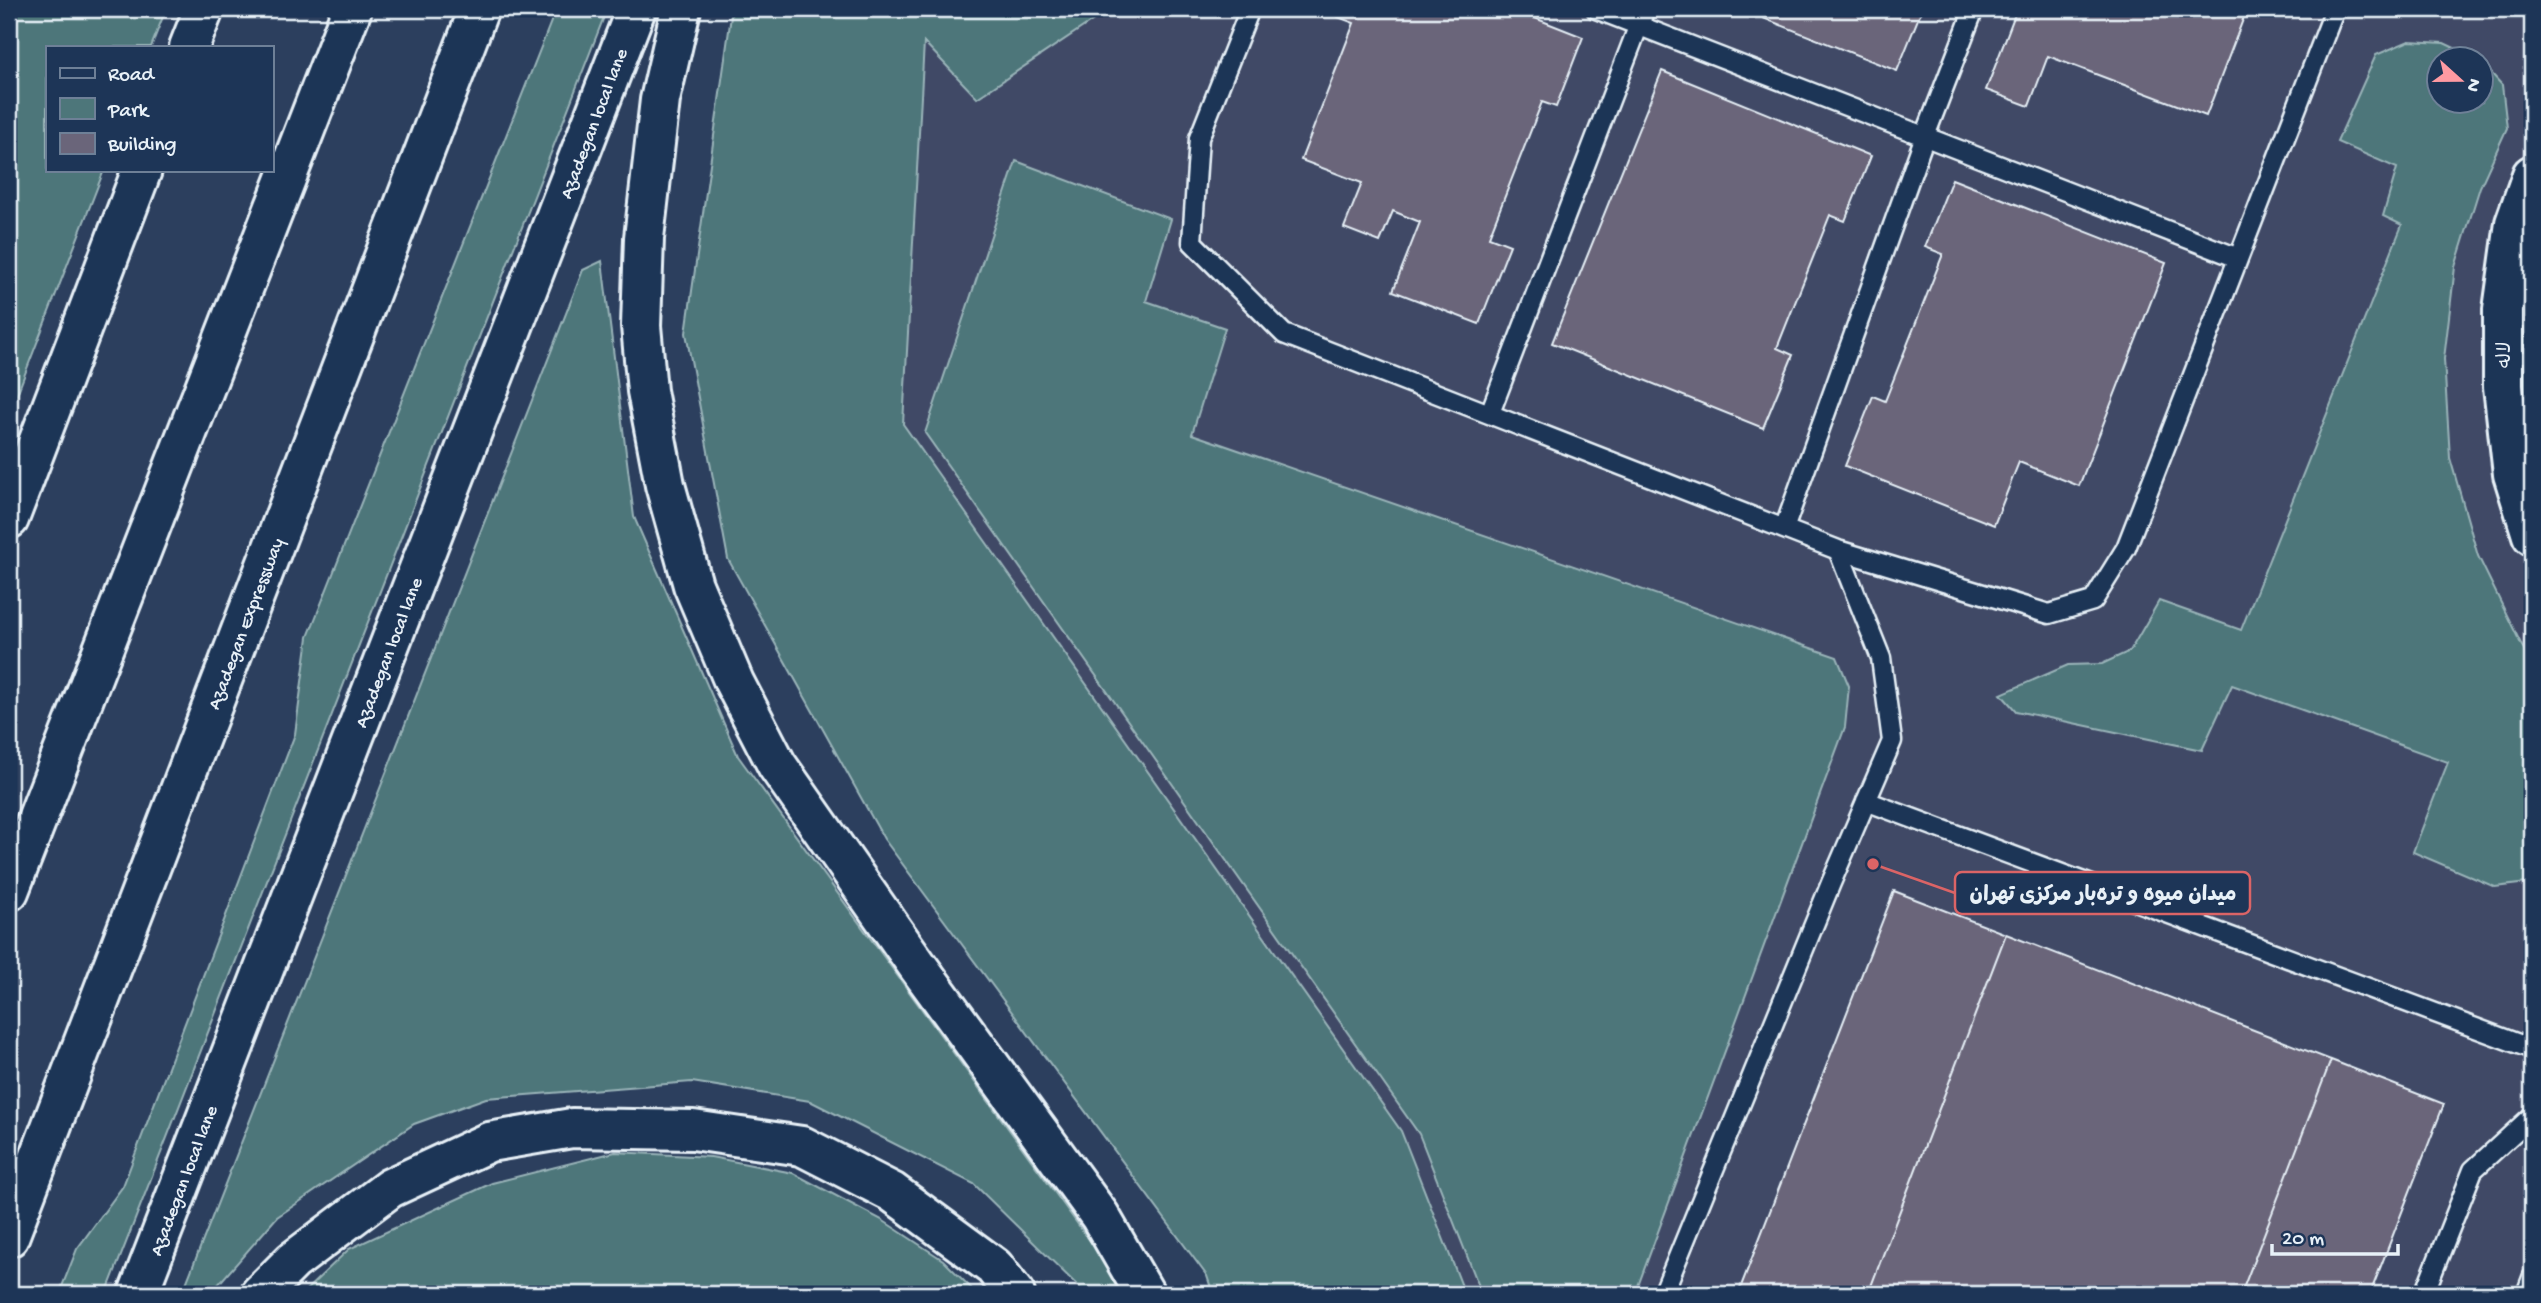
<svg xmlns="http://www.w3.org/2000/svg" width="2541" height="1303" font-family="'Gochi Hand','Playpen Sans Arabic',sans-serif">
	<style>
		.built { fill: #3f4a66; fill-rule: evenodd }
		.green { fill: #4d767a; stroke: #9ab4b9; stroke-width: 2 }
		.building { fill: #6a657a; stroke: #e8f1f8; stroke-width: 2 }
		.lines { fill: none; stroke-linecap: round; stroke-linejoin: round }
		.lane-casing { stroke: #e8f1f8; stroke-width: 23 }
		.secondary-casing { stroke: #e8f1f8; stroke-width: 44 }
		.primary-casing { stroke: #e8f1f8; stroke-width: 44 }
		.highway-casing { stroke: #e8f1f8; stroke-width: 44 }
		.lane { stroke: #1d3557; stroke-width: 18 }
		.secondary { stroke: #1d3557; stroke-width: 38 }
		.primary { stroke: #1d3557; stroke-width: 38 }
		.highway { stroke: #1d3557; stroke-width: 38 }
		.labels { text-anchor: middle; stroke-width: 5; stroke-linejoin: round; paint-order: stroke }
		.street-label { font-size: 19px; fill: #e8f1f8; stroke: #1d3557 }
		.leader { fill: none; stroke: #db6466; stroke-width: 2.5 }
		.callout-dot { fill: #db6466; stroke: #1d3557; stroke-width: 2.5 }
		.callout { fill: #1d3557; stroke: #db6466; stroke-width: 2.5 }
		.callout-label { font-size: 21px; text-anchor: middle; font-weight: bold; fill: #e8f1f8 }
	</style>
	<rect width="100%" height="100%" fill="#2c3f5e"/>
	<filter id="ink" filterUnits="userSpaceOnUse"><feTurbulence type="fractalNoise" baseFrequency=".0143" numOctaves="2"/><feDisplacementMap in="SourceGraphic" scale="14" xChannelSelector="R" yChannelSelector="G"/><feConvolveMatrix kernelMatrix="1 2 1 2 8 2 1 2 1" color-interpolation-filters="sRGB"/></filter>
	<g filter="url(#ink)">
		<!-- built -->
		<path class="built" d="M943 9H2532V1294H1465L1401 1131 903 424 924 41ZM2440 60H2482V102H2440Z"/>
		<!-- green -->
		<path class="green" d="M9 9H166L151 47H47V170H104L9 415Z
			M556 9H607L106 1294H59L77 1249 123 1186 295 734 308 637Z
			M732 9H1110L977 98 924 42 903 424 1401 1131 1465 1294H1213L1207 1276 884 839 728 559 686 333Z
			M2409 41 2444 43 2478 59 2440 60V102H2482V63L2502 85 2507 128 2480 187 2455 267 2444 359 2450 458 2478 556 2522 646 2532 662V878L2527 883 2495 887 2413 852 2448 762 2232 685 2202 750 2016 711 2001 694 2068 665 2102 664 2130 651 2159 601 2241 630 2402 225 2383 216 2397 168 2337 142 2376 55Z
			M1016 161 1171 219 1146 301 1225 328 1192 434 1837 657 1849 686 1845 727 1635 1294H1482L1419 1134 925 433Z
			M602 261 634 517 738 756 1122 1285 1126 1294H1086L974 1184 810 1101 692 1082 486 1098 414 1124 277 1217 210 1294H182L583 270Z
			M2532 285V447C2522 398 2523 334 2532 285Z
			M615 1152 711 1157 793 1173 882 1220 943 1260 977 1294H302L349 1249 492 1183Z"/>
		<!-- building -->
		<path class="building" d="M1342 9H1512L1583 37 1556 107 1542 102 1489 237 1510 245 1479 324 1393 291 1420 222 1393 211 1380 242 1344 228 1362 183 1301 160 1354 23 1338 17Z
			M1767 9H1922L1897 71 1763 18Z
			M2017 9H2247L2206 116 2048 56 2029 106 1986 90Z
			M1662 71 1871 156 1845 221 1830 215 1777 348 1793 355 1763 428 1552 343Z
			M1952 179 2166 263 2079 486 2019 462 1994 525 1845 466 1873 396 1885 401 1943 254 1925 247Z
			M1894 891 2006 934 1868 1294H1738Z
			M2006 934 2331 1060 2241 1294H1868Z
			M2331 1060 2444 1104 2370 1294H2241Z"/>
		<g class="lines">
			<!-- lane casing -->
			<g class="lane-casing">
				<path id="lane" d="M1250 9 1199 138 1192 242 1284 334 1838 550 2049 614 2093 601 2126 548 2335 9
					M1596 9 2238 258
					M1490 413 1645 9
					M1784 529 1925 136 1974 9
					M1866 801 2532 1049
					M1663 1294 1831 883 1892 741 1881 658 1838 550
					M2424 1294 2473 1170 2532 1116
					M2526 1294 2532 1278"/>
			</g>
			<!-- secondary casing -->
			<g class="secondary-casing">
				<path id="secondary" d="M2532 175 2515 223 2503 310V386L2513 474 2532 535"/>
			</g>
			<!-- primary casing -->
			<g class="primary-casing">
				<path id="primary" d="M189 47 204 9
					M9 519 142 170
					M138 1294 636 9"/>
			</g>
			<!-- highway casing -->
			<g class="highway-casing">
				<path id="highway" d="M681 9 660 100 644 238 641 326 647 391 665 485 693 585 734 682 777 765 917 965 1100 1216 1145 1294
					M9 891 352 9
					M9 1237 479 9
					M260 1294 293 1261 390 1188 489 1142 572 1128 693 1130 802 1146 892 1192 994 1267 1015 1294"/>
			</g>
			<!-- lane -->
			<use href="#lane" class="lane"/>
			<!-- secondary -->
			<use href="#secondary" class="secondary"/>
			<!-- primary -->
			<use href="#primary" class="primary"/>
			<!-- highway -->
			<use href="#highway" class="highway"/>
		</g>
	</g>
	<g class="labels">
		<!-- street labels -->
		<g class="street-label">
			<text transform="translate(592 123) rotate(-69)" y="7">Azadegan local lane</text>
			<text transform="translate(2503 355) rotate(-90)" y="7">لاله</text>
			<text transform="translate(244 623) rotate(-69)" y="7">Azadegan Expressway</text>
			<text transform="translate(387 652) rotate(-69)" y="7">Azadegan local lane</text>
			<text transform="translate(182 1180) rotate(-69)" y="7">Azadegan local lane</text>
		</g>
	</g>
	<!-- callouts -->
	<path class="leader" d="M1873 864L1955 893"/>
	<circle class="callout-dot" cx="1873" cy="864" r="7"/>
	<rect class="callout" x="1955" y="872" width="295" height="42" rx="7"/>
	<g class="callout-label">
		<text x="2103" y="900">میدان میوه و تره‌بار مرکزی تهران</text>
	</g>
	<!-- margin -->
	<rect width="2541" height="1303" fill="none" stroke="#1d3557" stroke-width="35"/>
	<rect x="18" y="18" width="2506" height="1268" fill="none" stroke="#e8f1f8" stroke-width="2.5" filter="url(#ink)"/>
	<!-- legend -->
	<rect x="46" y="46" width="228" height="126" fill="#1d3557" stroke="#6e8097" stroke-width="2"/>
	<rect x="60" y="68" width="35" height="10" fill="#1d3557" stroke="#6e8097" stroke-width="2"/>
	<text x="108" y="80" font-size="21" fill="#e8f1f8">Road</text>
	<rect x="60" y="98" width="35" height="21" fill="#4d767a" stroke="#6e8097" stroke-width="2"/>
	<text x="108" y="116" font-size="21" fill="#e8f1f8">Park</text>
	<rect x="60" y="133" width="35" height="21" fill="#6a657a" stroke="#6e8097" stroke-width="2"/>
	<text x="108" y="150" font-size="21" fill="#e8f1f8">Building</text>
	<!-- north arrow -->
	<g transform="translate(2460 80) rotate(111)"><circle r="33" fill="#1d3557" stroke="#6e8097" stroke-width="2"/>
	<path d="M0-5L12 26L0 18L-12 26Z" fill="#ff9aa2"/>
	<text y="-10" font-size="19" font-weight="bold" text-anchor="middle" fill="#e8f1f8">N</text>
	</g>
	<!-- scale -->
	<path d="M2272 1244v10h126v-10" fill="none" stroke="#e8f1f8" stroke-width="3.5"/>
	<text x="2282" y="1244" font-size="21" fill="#e8f1f8" stroke="#1d3557" stroke-width="5" paint-order="stroke">20 m</text>
</svg>
